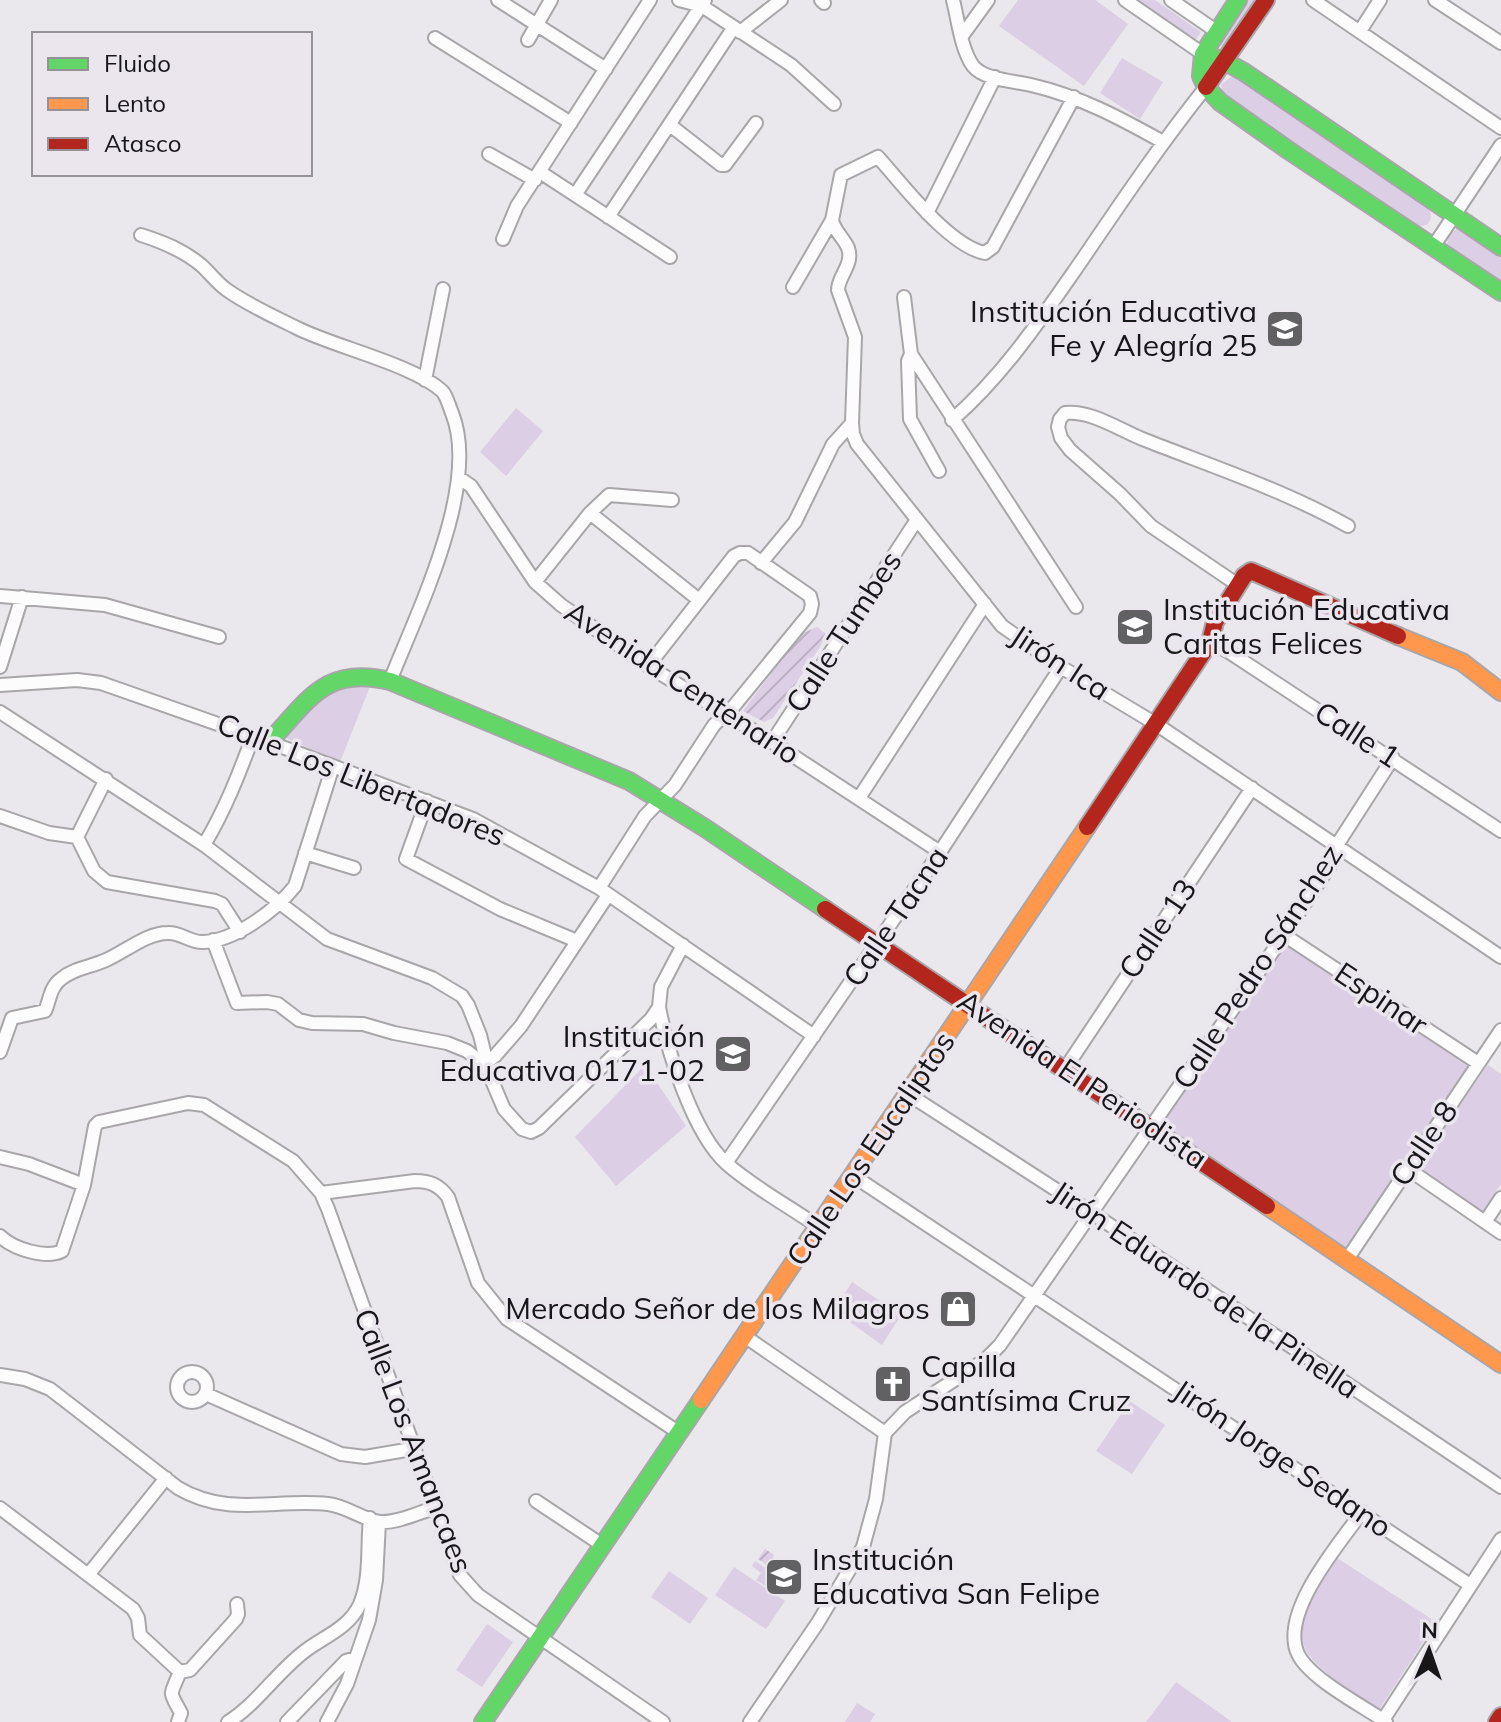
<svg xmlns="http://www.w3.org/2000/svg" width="1501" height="1722" font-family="Mulish,sans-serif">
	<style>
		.green { fill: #dccee4 }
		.garden { fill: url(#garden-furrows) }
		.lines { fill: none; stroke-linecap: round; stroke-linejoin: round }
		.street-casing { stroke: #a8a6a9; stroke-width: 16 }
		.fast-casing { stroke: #a8a6a9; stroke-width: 20 }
		.slow-casing { stroke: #a8a6a9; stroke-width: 20 }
		.jam-casing { stroke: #a8a6a9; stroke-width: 20 }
		.street { stroke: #fcfcfc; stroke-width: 12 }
		.fast { stroke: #63d668; stroke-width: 16 }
		.slow { stroke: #ff974d; stroke-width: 16 }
		.jam { stroke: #b3261e; stroke-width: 16 }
		.labels { text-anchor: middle; stroke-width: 7; stroke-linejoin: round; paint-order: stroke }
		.poi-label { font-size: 30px; fill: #171618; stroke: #ebe6ee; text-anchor: end }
		.street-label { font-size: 30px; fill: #171618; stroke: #ebe6ee }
	</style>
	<defs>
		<pattern id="garden-furrows" width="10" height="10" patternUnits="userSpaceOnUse" patternTransform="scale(2)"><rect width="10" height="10" fill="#dccee4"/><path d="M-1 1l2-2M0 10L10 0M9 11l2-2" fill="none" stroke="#bcb0c3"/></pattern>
	</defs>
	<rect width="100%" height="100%" fill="#eae8ec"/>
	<!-- green -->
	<path class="green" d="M1018 0H1095L1128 24 1084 86 999 26Z
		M1136 0H1155L1201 32 1195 41Z
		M1244 0H1257L1228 44 1222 46 1217 43Z
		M1122 58 1163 82 1140 119 1100 93Z
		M1231 77 1243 79 1429 205 1431 218 1427 225 1413 227 1224 99 1221 85Z
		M1458 228H1464L1501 253V285L1447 248 1448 235Z
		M516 408 543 431 506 476 480 452Z
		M354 680 371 684 340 762 284 737C305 713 322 689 354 680Z
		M1284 943 1469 1067 1346 1248 1161 1125Z
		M645 1065 686 1126 616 1186 575 1137Z
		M1488 1065 1501 1074V1184L1482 1212 1417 1167Z
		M852 1282 901 1315 882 1345 834 1311Z
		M1130 1401 1165 1425 1132 1474 1096 1451Z
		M1337 1558 1436 1622 1379 1710C1303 1658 1270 1644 1337 1558Z
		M755 1561 777 1576 768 1588 756 1580 761 1573 752 1566Z
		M734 1567 785 1601 766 1629 715 1595Z
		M669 1571 708 1598 690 1624 651 1597Z
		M487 1624 513 1642 482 1687 456 1670Z
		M1176 1682 1232 1722H1146Z
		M857 1703 875 1714 870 1722H845Z"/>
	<!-- garden -->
	<path class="garden" d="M817 627 826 634 820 647 773 718 764 722 743 711 801 634Z
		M765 1549 774 1555 773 1559 787 1568 782 1575 758 1559Z"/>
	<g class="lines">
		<!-- street casing -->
		<g class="street-casing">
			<path id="street" d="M498 0 606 69
				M679 0 702 6 791 65 834 104
				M821 0 824 3
				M953 0C958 20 961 49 973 66 984 80 1015 81 1031 85 1079 96 1120 118 1163 142
				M1125 0 1203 54
				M1171 0 1216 31
				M1313 0 1501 128
				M1435 0 1501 43
				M1360 31 1380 0
				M740 32 781 0
				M962 36 988 0
				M435 38 571 123
				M528 40 551 0
				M1074 97 993 247 985 253C949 246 903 185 878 157L841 175 832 220C834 231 844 238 848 248 854 264 838 276 838 290L855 337 852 423 853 434 857 444 1002 626 1061 667 1156 724 1501 957
				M670 125 721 165H725L756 123
				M489 154 535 180
				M540 172 670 257
				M575 195 705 0
				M927 213 995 77
				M608 217 734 27
				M141 235C163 242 183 250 201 265 210 273 217 283 227 290 248 305 273 316 297 328 335 347 414 365 442 391 447 396 449 406 452 413 481 485 417 612 390 681
				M503 239 517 206 650 0
				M1433 247 1501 145
				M793 287 832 220
				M904 297 911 354 908 361 910 419 939 471
				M911 354 1076 607
				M425 380 443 289
				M952 420C1004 375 1043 316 1082 260 1122 201 1162 142 1206 87
				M458 477 471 486 535 582 561 605 648 666 772 742 940 852
				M590 513 699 600
				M761 563 795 522 833 444 852 423
				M535 582 590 513 609 495 672 500
				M1238 585 1151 526 1120 494 1070 450 1061 438 1058 427 1060 419 1065 413C1092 410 1121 431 1145 440 1214 467 1283 490 1348 526
				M0 596 105 605 219 637
				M1210 642 1229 652 1501 831
				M0 667 22 597
				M0 685 77 680 101 683 269 742 473 819 599 888 814 1036
				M0 712 204 845 327 939 432 978 462 996 468 1005 480 1035 490 1076 504 1109 522 1129 531 1132 539 1128 651 1019 659 1007 661 987 683 945
				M772 742 916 521
				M106 779 77 837 94 871 107 882 215 901 222 904 240 932
				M859 798 985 604
				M427 801 406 859 500 909 577 941
				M0 816 49 833 77 837
				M204 845C225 810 239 774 253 736
				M305 853 354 868
				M599 888 645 816 675 785 714 725 734 706 810 613 812 604 810 596 748 553H740L734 556 648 666
				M1284 935 1478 1063
				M213 940 237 1003 267 1002 278 1004 299 1020 312 1023 363 1024 394 1033 447 1043 467 1051 482 1063 487 1062
				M659 1007C667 1050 693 1133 726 1163 750 1185 790 1207 817 1226
				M0 1052 12 1018 45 1011C50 1000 50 987 61 979 74 968 91 967 106 960 125 952 146 933 168 933 180 932 191 943 203 942 235 941 276 910 295 886L333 766
				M487 1062 495 1056 521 1026 608 895
				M1065 1069 1252 788
				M908 1094 1092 1213 1501 1487
				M0 1157 29 1164 84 1185
				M726 1163 940 852 1061 667
				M1408 1169 1501 1233
				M852 1175 1470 1585
				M321 1193 415 1181C430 1181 439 1185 448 1197L478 1283 507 1319 678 1432
				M1485 1222 1501 1198
				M0 1236C13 1249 46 1259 62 1251L84 1185 95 1126 99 1122 188 1103 204 1105 293 1161 321 1193 328 1209 460 1575 478 1595 663 1722
				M1348 1258 1501 1030
				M743 1335 885 1433
				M177 1387a15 15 0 1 1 30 0a15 15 0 1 1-30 0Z
				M0 1375 25 1379 50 1389 178 1488C229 1518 275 1498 328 1504 347 1506 363 1520 380 1522 397 1523 418 1513 434 1508
				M206 1394 341 1454 365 1457 412 1449
				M536 1501 602 1545
				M0 1508 133 1609 138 1618 140 1635 180 1672 190 1670 236 1619 238 1614 237 1604
				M1362 1512C1339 1544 1279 1613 1298 1654 1310 1679 1363 1706 1386 1722
				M88 1575 166 1478
				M1383 1720 1501 1539
				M178 1722 181 1713C169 1690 169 1698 180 1672
				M228 1722C257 1704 277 1672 305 1651 325 1636 349 1628 360 1604 371 1578 367 1546 370 1518
				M287 1722 346 1661 356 1658
				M327 1722 347 1684 369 1620 376 1580 379 1522
				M750 1722 817 1624 863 1547 876 1499 885 1433 905 1412 985 1360 1000 1345 1284 935 1330 865 1337 845 1393 758"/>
		</g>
		<!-- fast casing -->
		<g class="fast-casing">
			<path id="fast" d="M1238 0 1203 54 1201 76 1206 87 1220 102 1288 150 1501 292
				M1203 54 1224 61 1244 72 1501 247
				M269 742C309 700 325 665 390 681L629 781 705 828 825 909
				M483 1722 701 1400"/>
		</g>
		<!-- slow casing -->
		<g class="slow-casing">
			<path id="slow" d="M1398 636 1462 662 1501 692
				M1267 1206 1501 1364
				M701 1400 1087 827"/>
		</g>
		<!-- jam casing -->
		<g class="jam-casing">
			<path id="jam" d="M1206 87 1266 0
				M1087 827 1210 642 1215 622 1244 576 1251 571 1398 636
				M825 909 1267 1206
				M1497 1722 1501 1716"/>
		</g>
		<!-- street -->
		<use href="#street" class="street"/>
		<!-- fast -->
		<use href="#fast" class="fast"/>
		<!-- slow -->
		<use href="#slow" class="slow"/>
		<!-- jam -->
		<use href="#jam" class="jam"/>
	</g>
	<!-- icons -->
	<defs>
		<g id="school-square" transform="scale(2)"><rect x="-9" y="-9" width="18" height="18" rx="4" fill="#616062" stroke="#ebe6ee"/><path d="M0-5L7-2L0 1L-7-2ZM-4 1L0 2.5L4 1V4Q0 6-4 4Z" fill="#fff"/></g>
		<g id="shop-square" transform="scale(2)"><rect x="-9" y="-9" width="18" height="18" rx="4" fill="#616062" stroke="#ebe6ee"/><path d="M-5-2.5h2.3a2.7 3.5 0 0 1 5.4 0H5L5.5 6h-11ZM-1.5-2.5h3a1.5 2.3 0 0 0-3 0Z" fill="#fff"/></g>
		<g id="church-square" transform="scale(2)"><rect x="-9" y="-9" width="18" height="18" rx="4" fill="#616062" stroke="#ebe6ee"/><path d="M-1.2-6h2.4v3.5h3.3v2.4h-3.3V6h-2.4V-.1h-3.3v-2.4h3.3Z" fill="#fff"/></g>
	</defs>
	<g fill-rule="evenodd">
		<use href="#school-square" x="1285" y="329"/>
		<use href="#school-square" x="1135" y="627"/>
		<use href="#school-square" x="733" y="1054"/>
		<use href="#shop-square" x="958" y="1309"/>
		<use href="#church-square" x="893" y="1384"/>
		<use href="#school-square" x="784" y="1577"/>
	</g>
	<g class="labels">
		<!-- poi labels -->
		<g class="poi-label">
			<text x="1257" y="322">Institución Educativa<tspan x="1257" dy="34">Fe y Alegría 25</tspan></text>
			<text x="1163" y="620" text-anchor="start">Institución Educativa<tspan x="1163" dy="34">Caritas Felices</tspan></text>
			<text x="705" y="1047">Institución<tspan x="705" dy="34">Educativa 0171-02</tspan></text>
			<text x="930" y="1319">Mercado Señor de los Milagros</text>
			<text x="921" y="1377" text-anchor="start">Capilla<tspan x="921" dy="34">Santísima Cruz</tspan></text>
			<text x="812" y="1570" text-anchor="start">Institución<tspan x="812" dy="34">Educativa San Felipe</tspan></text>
		</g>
		<!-- street labels -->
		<g class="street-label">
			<text transform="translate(844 632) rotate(-57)" y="10">Calle Tumbes</text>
			<text transform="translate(1060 663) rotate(33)" y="10">Jirón Ica</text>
			<text transform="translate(682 683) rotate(33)" y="10">Avenida Centenario</text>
			<text transform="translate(1357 735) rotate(33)" y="10">Calle 1</text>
			<text transform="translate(361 780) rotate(22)" y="10">Calle Los Libertadores</text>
			<text transform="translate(896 917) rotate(-56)" y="10">Calle Tacna</text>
			<text transform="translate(1158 929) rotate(-56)" y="10">Calle 13</text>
			<text transform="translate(1258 967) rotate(-57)" y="10">Calle Pedro Sánchez</text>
			<text transform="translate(1381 999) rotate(34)" y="10">Espinar</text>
			<text transform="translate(1082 1080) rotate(34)" y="10">Avenida El Periodista</text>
			<text transform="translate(1424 1144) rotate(-56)" y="10">Calle 8</text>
			<text transform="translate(871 1149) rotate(-56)" y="10">Calle Los Eucaliptos</text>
			<text transform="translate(1205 1290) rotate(34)" y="10">Jirón Eduardo de la Pinella</text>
			<text transform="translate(413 1441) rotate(69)" y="10">Calle Los Amancaes</text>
			<text transform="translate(1282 1459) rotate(34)" y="10">Jirón Jorge Sedano</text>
		</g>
	</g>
	<!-- legend -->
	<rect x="32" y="32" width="280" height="144" fill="#ebe6ee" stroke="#969398" stroke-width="2"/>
	<rect x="48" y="58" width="40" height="12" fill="#63d668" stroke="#969398" stroke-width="2"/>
	<text x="104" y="72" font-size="24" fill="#171618">Fluido</text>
	<rect x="48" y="98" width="40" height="12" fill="#ff974d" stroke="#969398" stroke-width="2"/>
	<text x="104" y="112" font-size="24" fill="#171618">Lento</text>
	<rect x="48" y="138" width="40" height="12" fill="#b3261e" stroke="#969398" stroke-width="2"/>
	<text x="104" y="152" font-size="24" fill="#171618">Atasco</text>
	<!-- north arrow -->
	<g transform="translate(1429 1650) rotate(2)" stroke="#ebe6ee" stroke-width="6" paint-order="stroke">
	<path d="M0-6L14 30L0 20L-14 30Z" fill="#171618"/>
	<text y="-12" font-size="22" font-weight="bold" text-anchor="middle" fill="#171618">N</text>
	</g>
</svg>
